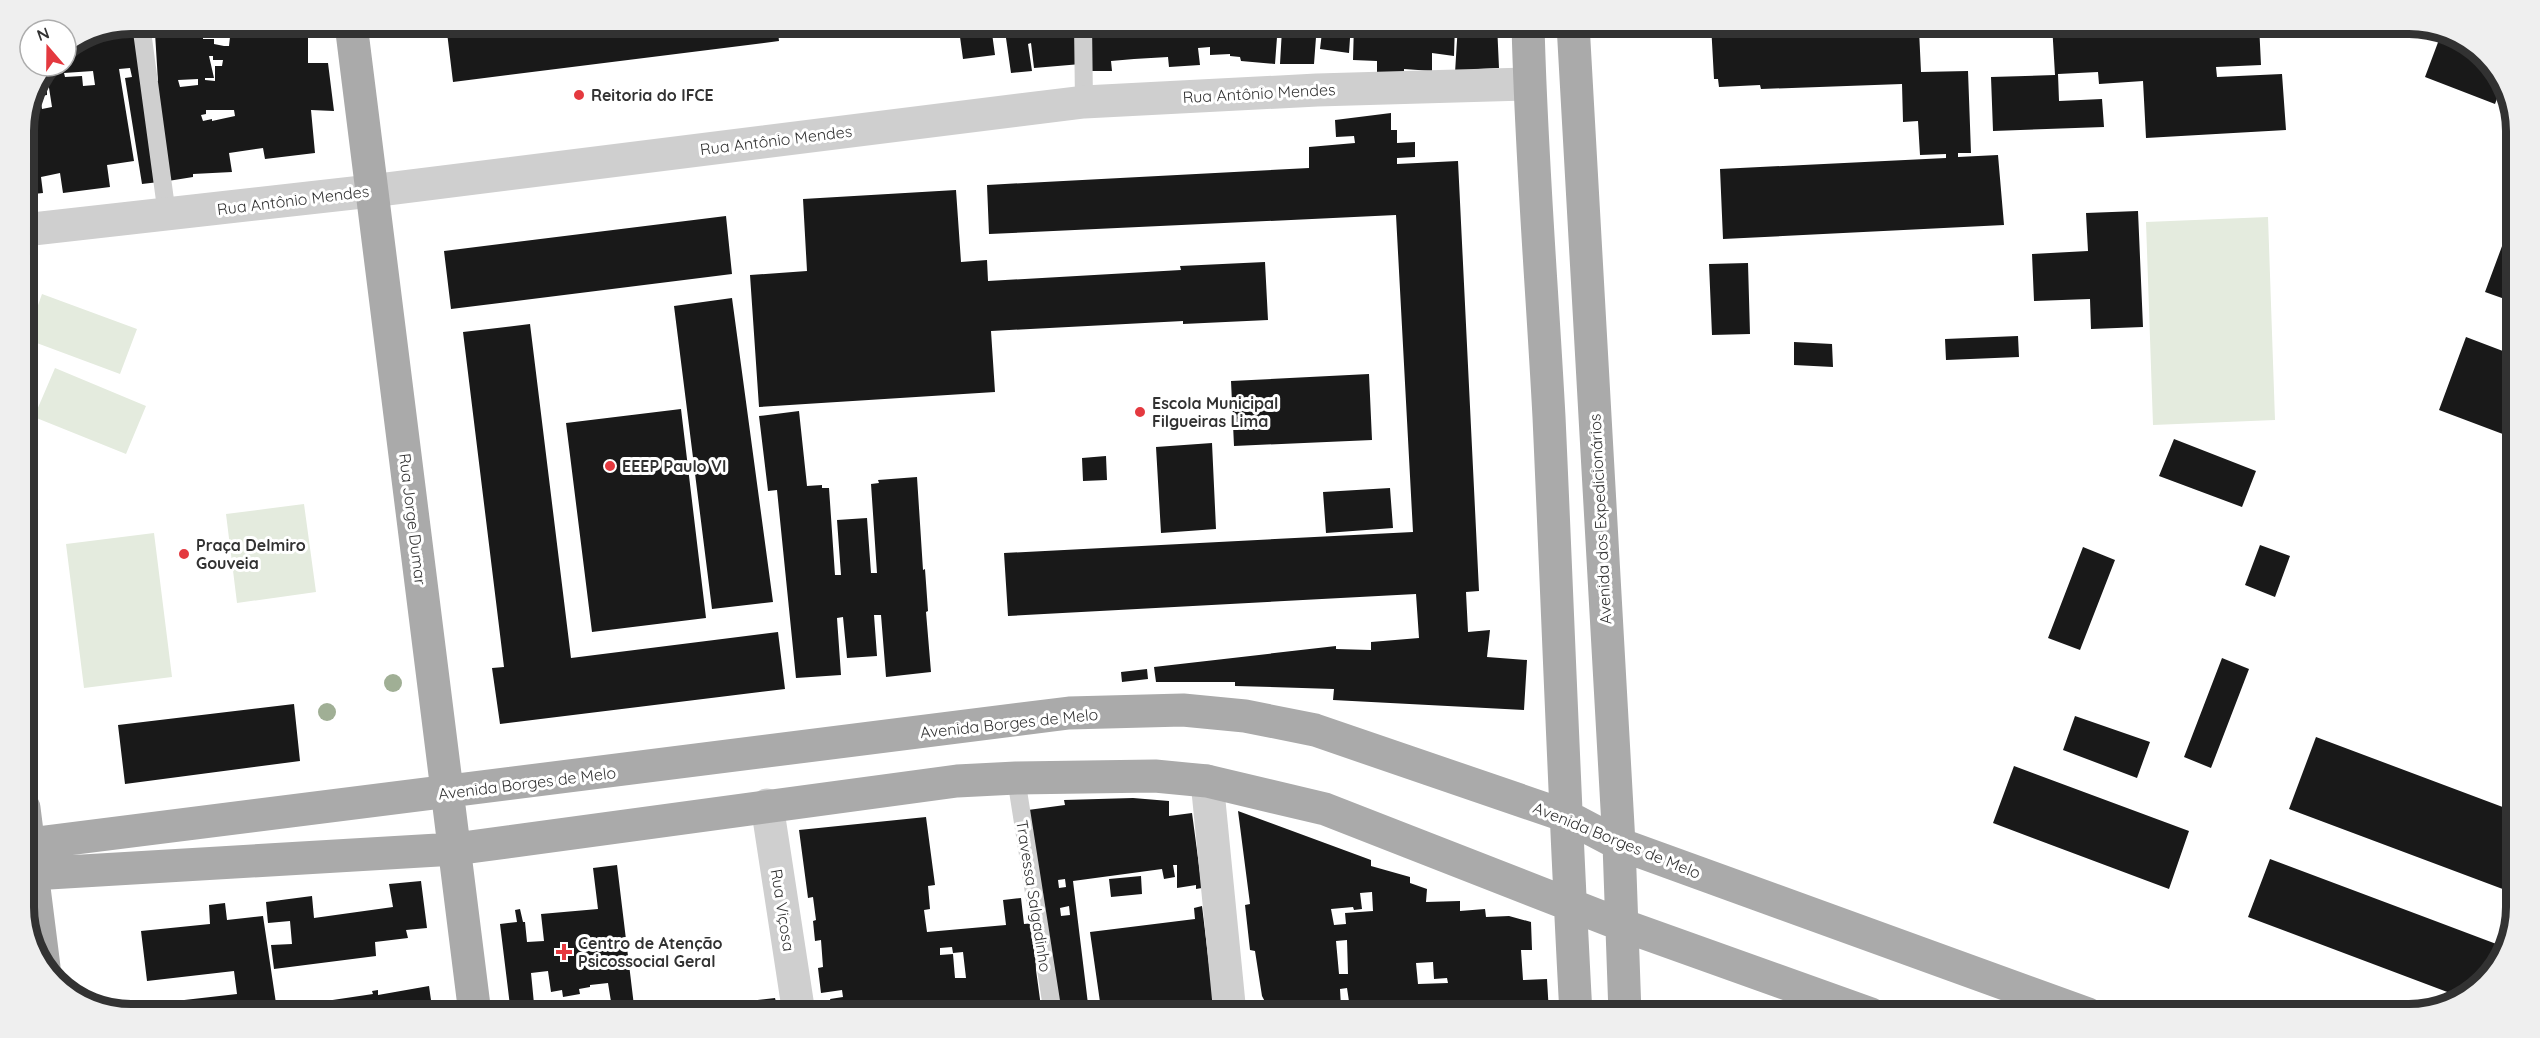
<svg xmlns="http://www.w3.org/2000/svg" width="2540" height="1038" font-family="Quicksand,sans-serif">
	<style>
		.green { fill: #e4ebde }
		.building { fill: #191919; fill-rule: evenodd }
		.lines { fill: none; stroke-linecap: round; stroke-linejoin: round }
		.lane { stroke: #cfcfcf; stroke-width: 18 }
		.street { stroke: #cfcfcf; stroke-width: 33 }
		.primary { stroke: #aaa; stroke-width: 33 }
		.tree { fill: #a0af95 }
		.poi-dot { fill: #e4393f; stroke: #fff; stroke-width: 2 }
		.labels { text-anchor: middle; stroke-width: 6; stroke-linejoin: round; paint-order: stroke }
		.street-label { font-size: 16px; fill: #323232; stroke: #fff }
		.poi-label { font-size: 16px; font-weight: bold; fill: #323232; stroke: #fff; text-anchor: start }
		.rim { fill: none; stroke: #323232; stroke-width: 8 }
	</style>
	<rect width="100%" height="100%" fill="#fff"/>
	<!-- green -->
	<path class="green" d="M2268 217 2275 420 2153 425 2146 222Z
		M42 294 137 329 120 374 26 339Z
		M55 368 146 406 126 454 34 417Z
		M304 504 316 592 237 603 226 514Z
		M154 533 172 677 84 688 66 544Z"/>
	<!-- building -->
	<path class="building" d="M133 24 159 182 142 184 125 78 132 77 130 68 119 69 134 161 107 165 110 187 63 193 60 173 41 177 43 193 24 195V125L47 75V95L40 96 42 109 52 107 47 75 60 73 59 66H66V48L91 32ZM93 71 95 85 83 86 82 76 65 77 64 73Z
		M152 24H312L313 34 225 35 226 37H214L215 29 203 30V39H214V44L224 46H229L230 37H308V63H328L334 111 311 110 315 153 265 159 263 148 229 153 232 172 193 174V177L168 181 154 81H158L155 33 188 30 153 31ZM209 56H213V60H223L222 66H215V81L205 80V78H214ZM198 79V85L180 87 178 80ZM206 110H234L235 116 212 121V119L203 121 201 115 206 114Z
		M446 24H777L779 41 453 82Z
		M1004 24H1081V64L1034 68 1031 43 1028 44 1032 71 1011 73Z
		M1085 24H1278L1275 64 1241 61 1240 57 1230 56V54L1210 55V47L1198 48 1200 65 1169 67 1168 57 1134 59 1111 61 1112 71H1090Z
		M1287 24H1317L1314 64H1280L1282 29H1286Z
		M1323 24H1351L1349 53 1320 49Z
		M1354 24H1455L1454 56 1432 53V71L1404 69V74L1377 72V61L1353 60Z
		M1458 24H1497L1499 68 1478 69 1477 74 1455 73Z
		M1711 24H1762L1763 37 1919 30 1921 72 1968 71 1971 153H1958V157L1998 155 2004 225 1723 239 1720 169 1946 158V154L1920 155 1918 121 1903 122 1902 84 1761 89 1760 85 1719 87 1718 79H1714Z
		M2052 24H2259L2261 65 2216 67 2217 77 2282 74 2286 130 2146 138 2143 81 2099 84 2098 72 2058 74 2059 101 2102 99 2104 127 1993 131 1991 77 2055 75Z
		M992 33 995 55 963 59 960 37Z
		M2440 37 2470 49 2498 71 2502 85 2495 104 2425 77Z
		M1391 113V130H1397V143L1415 142V157L1397 158V164L1458 161 1479 591 1466 592 1468 632 1490 630 1487 657 1527 660 1524 710 1333 700 1334 689 1235 686V682H1156L1154 667 1336 646V649L1371 650V642L1419 638 1416 594 1008 616 1004 553 1413 532 1396 215 989 234 987 185 1309 168V147L1355 143 1354 136 1336 137 1335 120Z
		M956 190 961 262 987 260 988 281 1181 270 1180 266 1265 262 1268 320 1183 324V321L991 331 995 392 759 407 750 275 807 271 803 199Z
		M2138 211 2143 327 2091 329 2090 299 2034 301 2032 254 2088 251 2086 213Z
		M726 216 732 274 451 309 444 251Z
		M2508 230 2516 233V303L2485 292Z
		M1748 263 1750 334 1712 335 1709 264Z
		M732 298 773 602 712 609 674 306Z
		M530 324 571 658 778 632 785 689 500 724 492 668 504 667 463 332Z
		M2018 336 2019 357 1946 360 1945 339Z
		M2466 337 2516 356V439L2439 410Z
		M1794 342 1832 344 1833 367 1794 365Z
		M1369 374 1372 440 1234 446 1231 381Z
		M681 409 706 618 592 632 566 423Z
		M799 411 807 486 822 485V488H829L835 575H841L837 520 867 518 871 573H877L871 484 879 483 878 480 917 477 923 570 925 569 928 611 926 612 931 672 886 677 881 615H874L877 656 847 658 843 617 837 618 841 675 796 678 777 490 768 491 759 416Z
		M2174 439 2256 471 2242 507 2159 476Z
		M1212 443 1216 529 1161 533 1156 447Z
		M1106 456 1107 480 1083 481 1082 458Z
		M1390 488 1393 528 1326 533 1323 492Z
		M2260 545 2290 556 2275 597 2245 585Z
		M2083 547 2115 560 2080 650 2048 638Z
		M2222 658 2249 669 2211 768 2184 757Z
		M1147 669 1148 679 1122 682 1121 672Z
		M2516 696V722L2507 719Z
		M294 704 300 761 125 784 118 725Z
		M2075 716 2150 742 2137 778 2063 750Z
		M2316 737 2516 812V894L2289 809Z
		M2014 766 2189 831 2169 889 1993 823Z
		M1133 798 1169 801V816L1192 813 1202 888 1196 889V885L1177 888V865H1173L1175 877 1164 879 1162 869 1073 881 1088 1004 1100 1002 1090 932 1195 919 1194 908 1202 906 1215 1014H1055L1028 810 1065 805 1064 800ZM1065 879 1066 887 1059 888 1058 880ZM1069 906 1070 915 1061 916 1060 908Z
		M1238 811 1371 860V866L1410 877V883L1427 889 1426 902 1460 901V911L1485 909 1486 917 1509 916 1531 922 1532 950H1521L1523 980 1547 979 1549 1013 1398 1014V1002L1350 1008 1347 988 1340 989 1341 1006 1271 1013 1262 996 1255 951 1250 950 1245 905 1250 904ZM1372 892 1373 911 1345 913 1346 924 1334 925 1331 909 1353 907 1354 910 1362 909 1360 893ZM1347 940 1348 974H1339L1336 941ZM1433 962 1434 979 1447 978 1448 983 1418 984 1416 963Z
		M926 817 935 885 928 886 930 909 924 910 927 932 1006 925 1003 900 1021 898 1024 924 1034 923 1036 970 1042 1014H835L830 999 843 997 842 990 821 993 818 968 823 967 821 940 815 941 813 921 816 920 813 897 808 898 799 830ZM952 947 953 953 963 952 966 978H955L953 954 940 955V948Z
		M2270 859 2422 916 2507 948 2469 996 2462 998 2450 993 2248 917Z
		M617 865 635 1014H613L608 983 590 985V987L579 989 580 994 563 997 562 990 551 992 548 971 531 973 535 1014H511L500 924 517 922 515 910 520 909 523 922H525L527 942 544 941 541 914 598 909 593 868Z
		M1141 876 1142 894 1111 897 1109 879Z
		M421 881 427 928 406 930 408 938 375 942 376 956 274 969 271 945 292 944 290 921 268 923 266 902 312 896 314 918 393 907 389 884Z
		M225 903 227 920 263 916 277 1010H275V1014H131L105 1009 237 994 234 971 147 981 141 931 210 924 209 905Z
		M429 986 433 1014H280L279 1006 292 1004V1006L373 994 372 991 378 990V995Z
		M775 998 779 1014H724L723 1004Z"/>
	<g class="lines">
		<!-- lane -->
		<path class="lane" d="M141 24 167 215
			M1083 24 1084 102
			M1016 778 1053 1014"/>
		<!-- street -->
		<path class="street" d="M24 230 371 191 1084 102 1317 90 1529 84
			M1207 781 1230 1014
			M767 805 799 1014"/>
		<!-- primary -->
		<path class="primary" d="M351 24 475 1014
			M1528 24C1531 155 1542 286 1549 417 1558 616 1565 815 1576 1014
			M1573 24 1619 844 1625 1014
			M24 808 44 967
			M29 844 1069 713 1183 710 1245 716 1315 730 1566 816 1619 844 2088 1014
			M32 874 455 849 957 781 1016 778 1155 776 1207 781 1325 809 1622 925 1871 1014"/>
	</g>
	<!-- trees -->
	<g class="tree">
		<circle cx="393" cy="683" r="9"/>
		<circle cx="327" cy="712" r="9"/>
	</g>
	<!-- markers -->
	<g class="poi-dot">
		<circle cx="579" cy="95" r="6"/>
		<circle cx="1140" cy="412" r="6"/>
		<circle cx="610" cy="466" r="6"/>
		<circle cx="184" cy="554" r="6"/>
		<path d="M561 943h6v6h6v6h-6v6h-6v-6h-6v-6h6z"/>
	</g>
	<g class="labels">
		<!-- street labels -->
		<g class="street-label">
			<text transform="translate(1259 93) rotate(-3)" y="6">Rua Antônio Mendes</text>
			<text transform="translate(776 140) rotate(-7)" y="6">Rua Antônio Mendes</text>
			<text transform="translate(293 200) rotate(-7)" y="6">Rua Antônio Mendes</text>
			<text transform="translate(413 519) rotate(83)" y="6">Rua Jorge Dumar</text>
			<text transform="translate(1600 519) rotate(-93)" y="6">Avenida dos Expedicionários</text>
			<text transform="translate(1009 723) rotate(-6)" y="6">Avenida Borges de Melo</text>
			<text transform="translate(527 783) rotate(-7)" y="6">Avenida Borges de Melo</text>
			<text transform="translate(1617 840) rotate(22)" y="6">Avenida Borges de Melo</text>
			<text transform="translate(1034 896) rotate(81)" y="6">Travessa Salgadinho</text>
			<text transform="translate(783 910) rotate(81)" y="6">Rua Viçosa</text>
		</g>
		<!-- poi labels -->
		<g class="poi-label">
			<text x="591" y="101">Reitoria do IFCE</text>
			<text x="1152" y="409">Escola Municipal<tspan x="1152" dy="18">Filgueiras Lima</tspan></text>
			<text x="622" y="472">EEEP Paulo VI</text>
			<text x="196" y="551">Praça Delmiro<tspan x="196" dy="18">Gouveia</tspan></text>
			<text x="578" y="949">Centro de Atenção<tspan x="578" dy="18">Psicossocial Geral</tspan></text>
		</g>
	</g>
	<!-- crop -->
	<path d="M0 0H2540V1038H0ZM131 34H2409A97 97 0 0 1 2506 131V907A97 97 0 0 1 2409 1004H131A97 97 0 0 1 34 907V131A97 97 0 0 1 131 34Z" fill="#efefef" fill-rule="evenodd"/>
	<path class="rim" d="M131 34H2409A97 97 0 0 1 2506 131V907A97 97 0 0 1 2409 1004H131A97 97 0 0 1 34 907V131A97 97 0 0 1 131 34Z"/>
	<!-- north arrow -->
	<g transform="translate(48 48) rotate(340)"><circle r="28" fill="#ffffff" stroke="#adadad" stroke-width="1.5"/>
	<path d="M0-4.5L10 22L0 15L-10 22Z" fill="#e4393f"/>
	<text y="-9" font-size="16" font-weight="bold" text-anchor="middle" fill="#323232">N</text>
	</g>
</svg>
